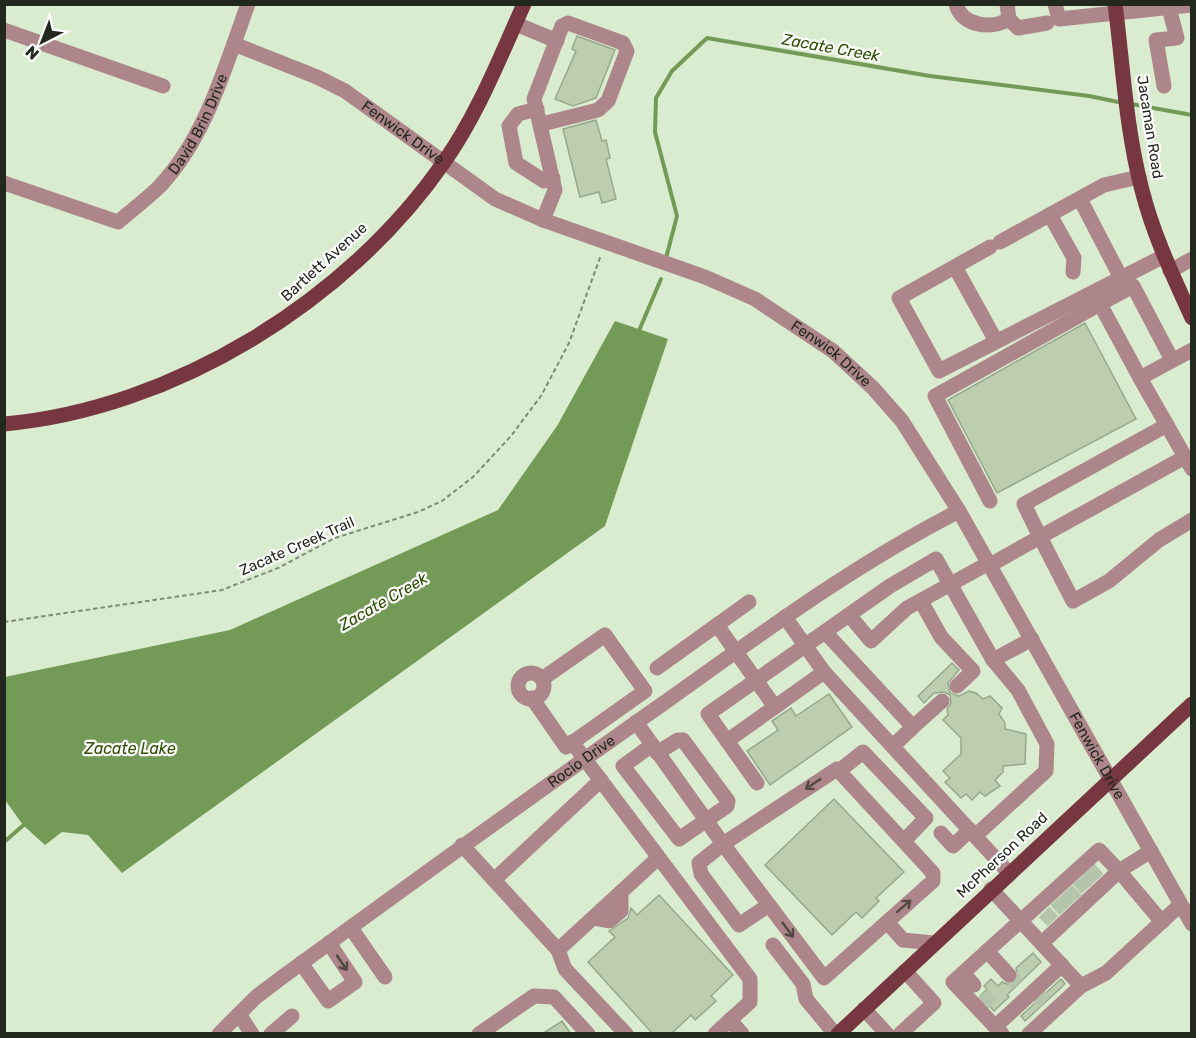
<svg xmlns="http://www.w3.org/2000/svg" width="1196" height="1038" font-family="Rubik,sans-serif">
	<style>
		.water { fill: #739a56 }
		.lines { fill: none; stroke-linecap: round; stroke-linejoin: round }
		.stream { stroke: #739a56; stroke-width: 4 }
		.building { fill: #bccdb0; stroke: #97a88c; stroke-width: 1.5 }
		.minor-tunnel { stroke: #b5c5ab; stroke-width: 15; stroke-dasharray: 15 8; stroke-linecap: butt }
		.path { stroke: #7e8a76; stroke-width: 2; stroke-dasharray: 4.5 3; stroke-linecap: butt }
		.minor { stroke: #ac868a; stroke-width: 15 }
		.major { stroke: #763741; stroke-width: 15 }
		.oneway { stroke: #524943 }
		.labels { text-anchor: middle; stroke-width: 4.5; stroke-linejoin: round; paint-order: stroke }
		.street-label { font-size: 15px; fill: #22281d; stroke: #fff }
		.water-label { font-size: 16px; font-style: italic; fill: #2d5103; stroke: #fff }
	</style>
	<rect width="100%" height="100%" fill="#daeccf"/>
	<!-- water -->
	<path class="water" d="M615 321 668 339 605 526 122 873 88 835 62 832 45 845 23 825 5 800V677L230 630 498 510 557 426Z"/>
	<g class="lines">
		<!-- stream -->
		<path class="stream" d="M1131 104 1192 115
			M666 258 677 216 655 132 656 98 672 71 707 38 930 76 1089 96 1123 103
			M638 333 661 279
			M4 842 26 823"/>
	</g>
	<!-- building -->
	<path class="building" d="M577 36 615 50 596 98 573 106 555 99 576 51 572 49Z
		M596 120 602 141 606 140 610 158 606 159 616 199 602 203 599 192 580 197 563 129Z
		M1085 323 1136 419 997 493 948 400Z
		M952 663 959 670 948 683 950 693 959 696 969 691 976 693 983 699 990 696 1002 708 999 714 1005 723V729L1026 734 1025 764 1003 766V772L995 780 1000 786 985 796 980 792 972 800 966 794 961 798 945 782 950 778 943 771 961 754V738L943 720 948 715 947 709 951 703 950 695 944 692 934 693 924 703 918 696Z
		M829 694 852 727 770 785 747 751 778 730 772 721 791 708 796 716Z
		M834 799 904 872 876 898 879 901 862 918 856 912 832 935 765 865Z
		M659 895 733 975 711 996 716 1001 695 1020 691 1015 671 1034H653L588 962 615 937 609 931 628 918 631 908 637 915Z
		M1033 953 1041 962 1007 995 1009 997 994 1011 980 996 987 989 984 986 991 979 998 986 1002 982 1007 984 1015 983 1018 977 1016 968Z
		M1061 979 1065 984 1025 1021 1021 1016Z
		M562 1021 571 1034H542Z"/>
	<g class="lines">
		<!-- minor-tunnel -->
		<path class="minor-tunnel" d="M1089 869 1098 879
			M1079 879 1087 889
			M1067 890 1076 900
			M1056 900 1065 910
			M1044 912 1053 921
			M1009 975 1018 984
			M982 994 996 1009
			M1038 995 1045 1002"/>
		<!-- path -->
		<path class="path" d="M4 622 222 590 278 568 335 538 418 512 442 501 473 477 511 436 541 396 569 343 601 255"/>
		<!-- minor -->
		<g class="minor">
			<path d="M956 4C961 26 992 30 1009 19L1007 4"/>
			<path d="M1055 4 1059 19 1192 5"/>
			<path d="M1009 19 1018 28 1047 23"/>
			<path d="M516 24 557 41"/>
			<path d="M4 30 163 86"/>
			<path id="s1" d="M234 44 317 77 345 91 495 199 543 220 705 277 755 299 833 351 873 388 902 421 959 511 1192 924"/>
			<path d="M1164 86 1156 40 1177 38 1169 8"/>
			<path d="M537 109 518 114 509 126 516 163 544 181 553 178"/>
			<path d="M542 124 598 110 608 101 627 51 623 43 568 23 562 26 534 99 555 190 543 220"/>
			<path id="s2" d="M4 183 118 222C132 210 147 199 160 186 206 137 225 67 248 4"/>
			<path d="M1080 199 1121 278"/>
			<path d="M1050 215 1074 258 1073 272"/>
			<path d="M1000 242 1104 185 1139 177"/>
			<path d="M990 247 899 298 939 371 1164 256"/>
			<path d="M955 267 996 341"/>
			<path d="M1170 271 1192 259"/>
			<path d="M1100 304 1133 286 1172 360"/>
			<path d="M1140 378 1192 469"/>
			<path d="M1185 457 1040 537 1073 601 1109 581 1159 540 1192 520"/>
			<path d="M990 501 935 396 1100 304 1140 378 1192 350"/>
			<path d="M990 565 1040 537 1024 504 1167 425"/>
			<path d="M921 601 941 637 973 671 957 686"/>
			<path d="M849 615 871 641 907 608 989 563"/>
			<path d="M785 617 824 672 1009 873"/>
			<path d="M717 625 775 707"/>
			<path d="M825 632 913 727 893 746"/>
			<path d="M993 660 1032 639"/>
			<path d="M657 668 749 602"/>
			<circle cx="531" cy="686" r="13"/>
			<path d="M532 698 566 747 645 691 605 635 542 679"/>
			<path d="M636 722 723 844 699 863 701 874 739 925 769 905"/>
			<path d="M913 727 942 701"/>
			<path d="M727 741 824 672"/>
			<path d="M572 742 750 979V1002L730 1020 742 1034"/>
			<path d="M652 745 623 766 679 839 727 806 728 801 683 740H678L657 753"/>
			<path d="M839 771 863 752 926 818 904 841"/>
			<path d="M601 780 494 880 558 950 658 858"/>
			<path d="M757 783 708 714 890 586 936 559 993 660 1018 690 1047 744 1046 771 975 836"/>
			<path d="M941 833 953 846 970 830"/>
			<path d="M462 845 494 880"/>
			<path d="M1151 851 1119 871 1162 922"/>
			<path d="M991 889 1081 986 1029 1034"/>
			<path d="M593 918 609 921 621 911V892"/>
			<path d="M887 922 824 978 723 844 837 769 933 873V881L887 922 903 940 934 943"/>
			<path d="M351 928 385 977"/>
			<path d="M773 945 803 984 806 999 835 1034"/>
			<path d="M558 950 565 969 626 1034"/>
			<path d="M987 951 1009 975"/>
			<path d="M301 963 328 1001 355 982 329 943"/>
			<path d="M963 973 974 985"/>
			<path d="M1081 986 1106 973 1180 905"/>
			<path d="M864 1009 887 1034"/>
			<path d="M239 1014 252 1034"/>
			<path d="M996 1026 1062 965"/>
			<path id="s3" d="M219 1034 256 997 281 978C410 884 540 790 671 698 765 631 857 563 959 511"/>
			<path d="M271 1034 292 1016"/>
			<path d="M479 1034 534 996 554 997 588 1034"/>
			<path d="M715 1034 730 1020"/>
			<path d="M900 1034 934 1003 905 971"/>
			<path d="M1002 1034 953 982 1099 850 1119 871 1042 943"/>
		</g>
		<!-- major -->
		<path class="major" d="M1115 4C1123 66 1126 130 1142 190 1153 234 1173 276 1192 318
			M4 424C173 409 348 301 444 162 478 114 500 57 524 4
			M838 1034 1192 704"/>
	</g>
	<!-- one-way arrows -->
	<defs><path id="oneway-shaft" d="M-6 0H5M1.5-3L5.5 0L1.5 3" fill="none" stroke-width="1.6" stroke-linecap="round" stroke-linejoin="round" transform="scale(1.5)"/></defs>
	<g class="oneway">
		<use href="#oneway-shaft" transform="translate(813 784) rotate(146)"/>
		<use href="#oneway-shaft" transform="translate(904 906) rotate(-41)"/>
		<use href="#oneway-shaft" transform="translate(788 930) rotate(53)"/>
		<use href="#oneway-shaft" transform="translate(342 963) rotate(56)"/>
	</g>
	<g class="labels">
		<!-- street labels -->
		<g class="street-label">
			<text dy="5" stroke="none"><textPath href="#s2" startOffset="249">David Brin Drive</textPath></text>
			<text transform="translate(1150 127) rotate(81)" y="5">Jacaman Road</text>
			<text dy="5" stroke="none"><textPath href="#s1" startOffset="192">Fenwick Drive</textPath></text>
			<text transform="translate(324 262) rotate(-42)" y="5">Bartlett Avenue</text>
			<text dy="5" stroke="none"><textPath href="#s1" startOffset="678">Fenwick Drive</textPath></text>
			<text transform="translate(297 546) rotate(-24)" y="5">Zacate Creek Trail</text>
			<text dy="5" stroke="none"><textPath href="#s1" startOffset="1164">Fenwick Drive</textPath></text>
			<text dy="5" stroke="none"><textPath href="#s3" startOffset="454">Rocio Drive</textPath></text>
			<text transform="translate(1002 855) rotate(-43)" y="5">McPherson Road</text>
		</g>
		<!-- water labels -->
		<g class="water-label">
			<text transform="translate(831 47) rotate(10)" y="6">Zacate Creek</text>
			<text transform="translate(383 601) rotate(-30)" y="6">Zacate Creek</text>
			<text x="130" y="754">Zacate Lake</text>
		</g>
	</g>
	<!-- border -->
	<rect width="1196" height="1038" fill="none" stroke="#22281d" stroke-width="12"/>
	<!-- north arrow -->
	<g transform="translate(42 42) rotate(222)" stroke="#ffffff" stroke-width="4.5" paint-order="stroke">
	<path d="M0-4.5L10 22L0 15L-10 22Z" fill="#22281d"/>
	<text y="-9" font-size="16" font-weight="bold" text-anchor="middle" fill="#22281d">N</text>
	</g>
</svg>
